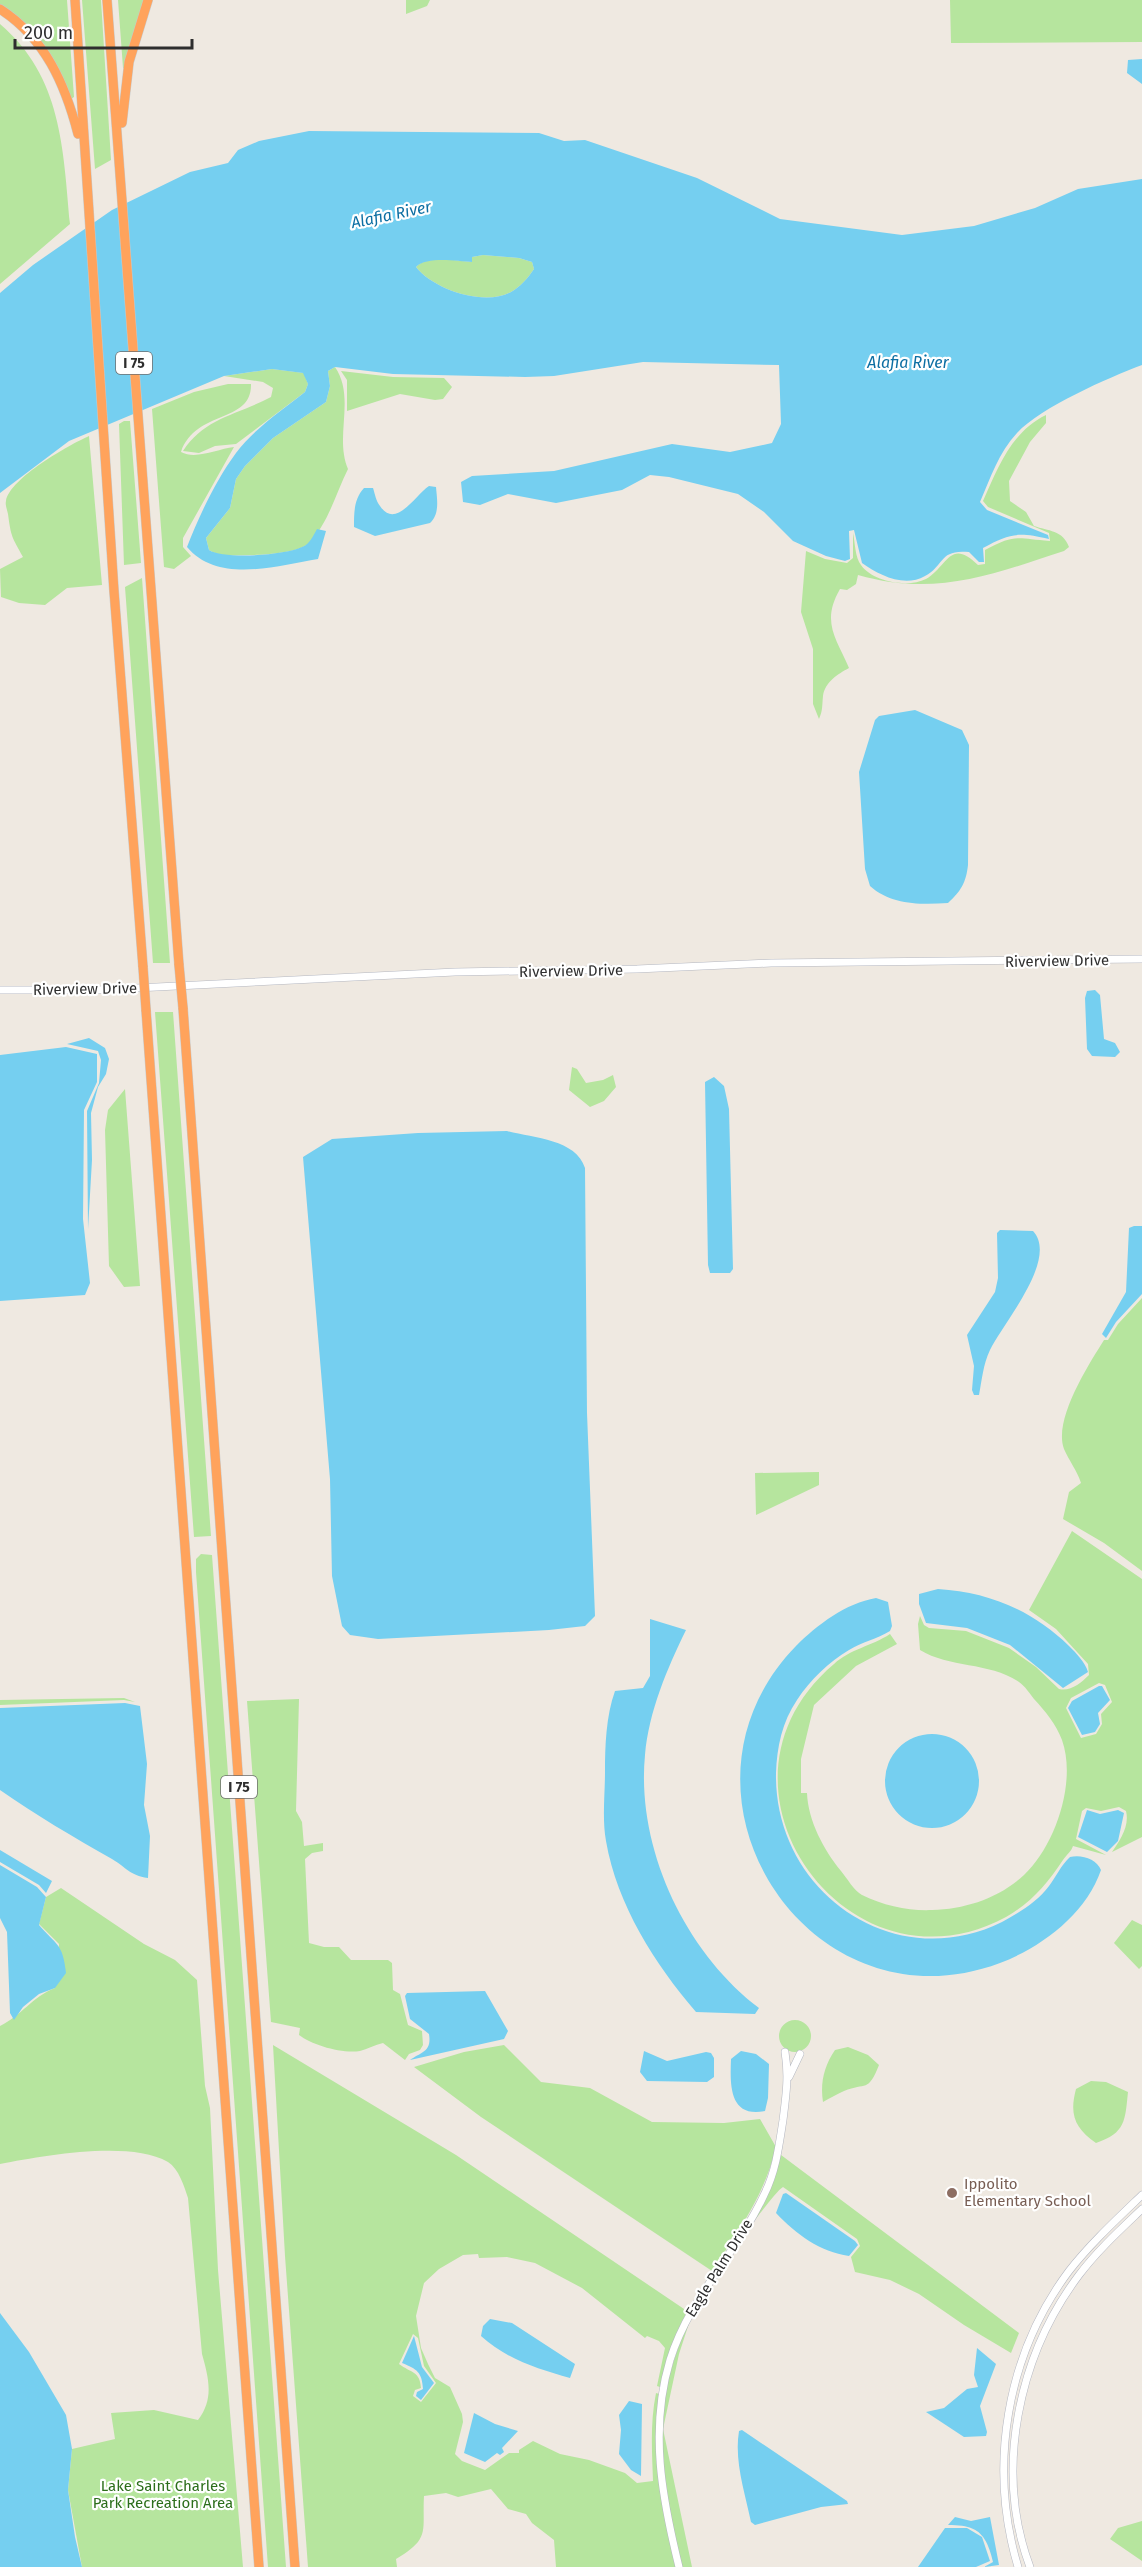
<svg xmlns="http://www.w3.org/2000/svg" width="1142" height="2567" font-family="'Fira Sans',sans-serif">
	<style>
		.green { fill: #b6e59e; fill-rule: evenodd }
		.water { fill: #75cff0; fill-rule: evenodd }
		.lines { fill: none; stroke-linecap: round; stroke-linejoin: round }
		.minor-casing { stroke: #b4b7c1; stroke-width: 8 }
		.highway-casing { stroke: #c9c9c9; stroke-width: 10 }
		.minor { stroke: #fff; stroke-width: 7 }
		.highway { stroke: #ffa35c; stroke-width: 9 }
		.highway-bridge-casing { stroke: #c9c9c9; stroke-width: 10; stroke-linecap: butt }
		.highway-bridge { stroke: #ffa35c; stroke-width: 9 }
		.education-dot { fill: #8d6e63; stroke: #fff; stroke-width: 2 }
		.labels { text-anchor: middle; stroke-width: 4.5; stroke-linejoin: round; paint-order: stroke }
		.shield { fill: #fff; stroke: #6d6d6d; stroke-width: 1.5 }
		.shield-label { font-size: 14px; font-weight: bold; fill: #2e2e2e }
		.street-label { font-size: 15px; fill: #2e2e2e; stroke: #fff }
		.education-label { font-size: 15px; fill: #785e54; stroke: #fff; text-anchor: start }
		.park-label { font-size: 15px; fill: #2c6e1b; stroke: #fff }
		.water-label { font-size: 16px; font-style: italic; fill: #0d6fa3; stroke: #fff }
	</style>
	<rect width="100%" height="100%" fill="#efe9e1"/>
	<!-- green -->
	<path class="green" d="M0 0H67L74 97 71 99 60 74 0 6Z
		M82 0H101L111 160 95 169Z
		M118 0H146L126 68H123Z
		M406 0H430L427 6 406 14Z
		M950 0H1142V42L951 43Z
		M0 24C62 77 63 148 70 224L0 284Z
		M483 255 519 258 532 262 534 269C528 278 520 287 511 292 484 307 433 289 416 267 427 255 456 261 472 262V257Z
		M335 367C356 398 334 436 348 469 336 493 328 524 309 543 299 553 263 555 250 555 236 555 221 558 209 550L206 538 230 508 236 479 245 466 273 438 326 402 330 386 328 371Z
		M272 369 304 373 308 384 305 392 236 444 215 446 199 453 183 451C204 418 237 415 271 397L273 388 263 382 224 376Z
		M341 371 393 377 444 378 452 387 443 399 435 400 400 394 347 411V380Z
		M228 384H251C252 424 196 409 181 452 196 460 217 449 234 447L183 538V547L191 556 174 569 164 567 152 409 194 392Z
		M1046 415V423L1030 442 1009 481 1010 501 1026 512 1034 526C1048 531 1063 530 1069 547L1064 551C991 575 935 597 858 575L856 584 847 590 840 589C821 622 836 638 849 668 838 674 825 682 823 696 822 705 823 710 819 719L813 704V649L801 612 806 551 825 559 847 563 853 558V533C855 542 855 558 861 565 873 582 908 588 926 579 947 567 950 537 978 565L985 564V550C1017 533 1017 539 1050 541L1049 533 988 507 983 501C998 468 1011 432 1046 415Z
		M124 421H130L141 563 124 565 119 424Z
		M89 436 102 585 67 588 45 605 19 603 1 597 0 569 23 557C12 537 11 537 8 514 7 509 5 505 6 501 10 478 69 445 89 436Z
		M142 578 170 963H153L125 587Z
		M155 1012H173L211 1536 194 1537Z
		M572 1067 577 1069 586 1083 603 1080 613 1075 616 1087 604 1101 590 1107 569 1090Z
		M125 1089 140 1286 124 1287 109 1266 105 1130 108 1110Z
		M1142 1298V1571L1104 1543 1063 1519 1069 1492 1081 1483C1077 1470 1069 1461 1064 1449 1053 1420 1089 1364 1104 1340H1108L1118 1324Z
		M819 1472V1485L756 1515 755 1473Z
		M1072 1531 1142 1579V1837L1112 1852C1119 1841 1130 1827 1126 1811L1119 1807 1101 1811 1086 1808 1082 1811 1076 1839 1106 1855 1073 1846C1071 1852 1067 1854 1063 1860 1047 1884 1032 1902 1006 1917 847 2003 691 1785 834 1664 850 1649 872 1646 890 1634L897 1644 856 1666 814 1705 801 1759V1793H807C808 1821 824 1850 841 1871 847 1878 854 1891 862 1895 884 1906 909 1911 932 1910 966 1909 999 1898 1024 1875 1055 1846 1077 1782 1062 1740 1056 1724 1046 1712 1034 1699 1030 1694 1025 1686 1019 1682 990 1662 949 1668 920 1650L918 1624 920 1616 924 1625 929 1628 966 1631 1009 1648 1036 1667 1059 1689C1070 1692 1081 1683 1089 1675L1088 1664 1056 1629 1029 1610ZM1099 1683 1105 1685 1112 1702 1101 1714 1102 1724 1096 1734 1081 1738 1066 1708 1071 1698Z
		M201 1554 212 1555 286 2567H268L196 1572V1559Z
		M124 1698 135 1702 124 1700 0 1705V1700Z
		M299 1699 296 1811 302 1822 304 1846 323 1843V1851L312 1853 305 1859 309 1943 324 1947H339L351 1960H388L392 1963 393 1990 400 1994 408 2025 422 2031 423 2045 420 2050 409 2054 405 2060 383 2043C375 2045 367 2049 360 2051 342 2054 312 2045 299 2035L300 2028 271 2022 247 1701Z
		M61 1888 144 1944 175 1960 197 1980 205 2086 210 2108 218 2270 243 2567H82L68 2490 72 2449 115 2439 111 2413 154 2410 198 2420C214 2399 209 2379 202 2354L188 2198C184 2186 179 2169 168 2162 129 2140 43 2156 0 2164V2026C21 2016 32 1997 55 1988L59 1944 39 1924 46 1897Z
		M1132 1920 1142 1925V1966L1139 1969 1114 1943Z
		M779 2036a16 16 0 1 1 32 0a16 16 0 1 1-32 0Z
		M273 2045 456 2155 687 2311 667 2358 660 2387 657 2386 665 2348 659 2341 647 2336 645 2338 582 2288 535 2263 507 2257 479 2258 478 2254 463 2255 439 2269 424 2283 416 2316 421 2348 428 2364 435 2378 450 2387 462 2414 463 2422 455 2454 462 2461 485 2470 509 2453H519V2450L533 2441 560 2454 589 2460 625 2473 637 2483 653 2481C652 2451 650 2423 656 2393L659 2394C651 2460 662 2503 676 2567H556L554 2540 532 2523 526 2514 508 2509 491 2489 458 2497 446 2493 424 2496C422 2532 431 2538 396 2559L397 2567H308L285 2256ZM413 2334 418 2338 424 2366 436 2383 421 2402 413 2396 415 2390 421 2388C420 2371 411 2373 399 2364Z
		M504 2045 541 2082 590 2088 652 2122 724 2123 760 2119 776 2147C765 2194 739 2230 712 2271L481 2117 414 2067 464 2052Z
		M848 2047 868 2055 879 2065C868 2093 866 2082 844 2091 837 2094 830 2098 823 2102 820 2083 824 2066 835 2050Z
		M1091 2081 1106 2082 1128 2092C1125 2120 1126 2133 1096 2143 1075 2128 1069 2115 1076 2089Z
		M781 2155 1019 2333 1011 2353 964 2325 919 2294 890 2280 855 2272 851 2257 860 2246 857 2239 783 2187C777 2190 757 2218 750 2226L766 2198Z
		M692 2314 679 2354 663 2429 692 2567H682C676 2537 667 2507 663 2476 654 2421 669 2364 692 2314Z
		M1142 2521V2561L1110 2539 1118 2528Z"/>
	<!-- water -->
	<path class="water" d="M1142 59V84L1127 73 1128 60Z
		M309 131 539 133 564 141 585 140 697 178 780 219 902 235 974 226 1035 208 1078 189 1142 179V365C1108 378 1041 407 1017 433 999 452 990 479 980 502L987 510 1048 535 1049 539C1018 532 1010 533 983 548L984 562H979L969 552C939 549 945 565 925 576 904 588 879 575 862 563L854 530 849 531 850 559 845 561 826 556 793 541 764 512 738 494 669 477 650 475 622 490 556 503 508 494 480 505 463 502 461 482 472 476 554 471 672 444 730 452 772 443 781 424 779 365 643 362 554 376 525 377 393 374 335 367 328 371 330 386 326 402 273 438 245 466 236 479 230 508 206 538 209 550C225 560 285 555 302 547 310 544 313 536 317 529L326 531 318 559C276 566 218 584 187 547 199 516 216 480 236 453 254 429 281 411 305 392L308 384 303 373 272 369 224 376 69 441 0 493V293L33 265 112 210 190 172 228 163 238 150 259 141ZM483 255 519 258 532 262 534 269C528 278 520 287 511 292 484 307 433 289 416 267 427 256 456 261 472 262V257Z
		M429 486 436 487C437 499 440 514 430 523L375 536 354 527C354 512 354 499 364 488H373C375 494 376 501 380 506 396 530 416 494 429 486Z
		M915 710 962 730 969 745 968 865C966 883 961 891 948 903 921 905 891 905 870 886L865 869 859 772 875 720 879 716Z
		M1095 990 1100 995 1104 1039 1115 1043 1120 1052 1115 1057 1092 1056 1087 1049 1085 998 1087 991Z
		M89 1038 105 1048 109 1059 106 1074 98 1087 91 1113 92 1160 88 1229 87 1111 99 1083 101 1060 98 1051 67 1044Z
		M66 1047 97 1054V1082L84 1110 83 1219 90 1283 85 1295 0 1301V1055Z
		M714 1077 724 1086 729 1109 733 1269 730 1273H710L708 1265 705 1082Z
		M507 1131C533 1138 576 1139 585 1168L587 1413 595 1616 585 1626 549 1630 378 1639 350 1635 342 1626 332 1576 330 1479 303 1157 332 1139 418 1133Z
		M1134 1226H1142V1294L1116 1322 1106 1338 1102 1334 1126 1292 1129 1228Z
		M1000 1230 1033 1231C1059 1259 1003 1323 990 1350 983 1365 982 1379 979 1395H974L972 1390 974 1366 967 1335 995 1292 998 1278 997 1233Z
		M938 1589C988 1592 1032 1610 1069 1646 1076 1653 1085 1662 1088 1672L1063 1688 1010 1645 967 1628 926 1623 919 1604V1594Z
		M876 1598 888 1602 892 1626 890 1631C877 1639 862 1642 849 1650 829 1662 810 1680 797 1700 782 1722 777 1747 776 1773 774 1891 893 1976 1002 1922 1019 1913 1038 1901 1049 1886 1056 1877 1061 1865 1070 1857 1081 1854 1097 1859 1101 1870 1086 1914 1042 1947 1000 1963 808 2035 653 1793 796 1646 817 1625 846 1603 876 1598Z
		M650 1619 686 1630C667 1669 649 1711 645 1755 636 1848 685 1952 759 2008L755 2014 696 2012C655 1964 617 1905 606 1841 602 1819 605 1794 605 1772 605 1746 606 1716 615 1691L643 1688 650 1676Z
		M1099 1686H1102L1110 1700 1098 1713 1100 1724 1095 1732 1082 1735 1068 1708 1072 1701Z
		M125 1703 140 1706 147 1764 144 1805 150 1836 148 1878C129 1875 127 1868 112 1859 73 1837 36 1815 0 1790V1708Z
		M885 1781a47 47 0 1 1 94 0a47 47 0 1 1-94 0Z
		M1087 1810 1100 1814 1118 1810 1124 1813 1118 1841 1107 1852 1078 1837Z
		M0 1850 52 1881 46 1893 39 1885 0 1862Z
		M0 1865 37 1887 46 1897 39 1925C56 1945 63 1943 66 1973L55 1988 39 1994 23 2007 14 2020 10 2013 7 1932 0 1918Z
		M485 1991 508 2031 504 2039 410 2060C421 2052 432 2052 429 2034L410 2019 405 1996 407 1993Z
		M644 2051 667 2061 706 2052 711 2053 714 2058V2077L707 2082 647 2081 640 2072Z
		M741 2051 756 2054 769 2064 768 2098 765 2111C729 2118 730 2085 731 2059Z
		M786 2193 855 2241 858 2245 849 2256C820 2252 796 2234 776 2213L783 2194Z
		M0 2313 29 2352 66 2415 72 2449 68 2490 75 2537 82 2567H0Z
		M490 2319 512 2323 575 2364 570 2378C538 2369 506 2359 481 2336L483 2326Z
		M414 2336 422 2367 434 2383 421 2400 416 2396 417 2392 423 2389C422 2372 417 2369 402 2363Z
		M977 2348 996 2364 980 2406 987 2432 986 2436 964 2437 926 2412 944 2408 967 2389 978 2387 974 2375Z
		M629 2401 642 2404 641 2476 631 2470 619 2454 621 2430 619 2415Z
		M474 2413 495 2424 518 2431 502 2448 504 2452 500 2455 497 2453 485 2462 464 2453Z
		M742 2430 847 2501 848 2504 821 2507 755 2525 751 2522C745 2493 734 2461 739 2431Z
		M955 2517 971 2521 990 2517 999 2565 984 2567 993 2562C986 2533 978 2525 948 2525Z
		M945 2528H967L982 2537 990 2561 976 2567H918Z"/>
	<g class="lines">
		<!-- minor casing -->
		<g class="minor-casing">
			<path id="minor" d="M0 990H97L455 972 637 969 771 963 1142 959
				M789 2077 800 2054
				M679 2567C662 2498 649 2430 670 2360 689 2298 737 2253 764 2195 776 2171 779 2146 783 2120 786 2096 789 2076 785 2052
				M1018 2567C988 2467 1006 2355 1069 2271 1090 2244 1117 2219 1142 2195
				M1030 2567C994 2471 1018 2356 1079 2275 1097 2251 1120 2230 1142 2209"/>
		</g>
		<!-- highway casing -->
		<g class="highway-casing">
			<path id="highway" d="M75 0 114 591 143 967
				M107 0 179 965
				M0 9C45 38 65 84 78 134
				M122 123 129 62 148 0
				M183 1008 295 2567
				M146 1010 259 2567"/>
		</g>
		<!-- minor -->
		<use href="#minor" class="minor"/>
		<!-- highway -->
		<use href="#highway" class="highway"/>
		<!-- highway-bridge casing -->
		<g class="highway-bridge-casing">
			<path id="highway-bridge" d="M179 965 183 1008
				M143 967 146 1010"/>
		</g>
		<!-- highway-bridge -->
		<use href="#highway-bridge" class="highway-bridge"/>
	</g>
	<!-- markers -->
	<circle class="education-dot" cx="952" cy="2193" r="6"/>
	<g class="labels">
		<!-- shield labels -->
		<g class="shield">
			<rect x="116" y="352" width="36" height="22" rx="4.5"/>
			<rect x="221" y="1776" width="36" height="22" rx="4.5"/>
		</g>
		<g class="shield-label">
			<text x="134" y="368">I 75</text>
			<text x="239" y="1792">I 75</text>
		</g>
		<!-- street labels -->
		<g class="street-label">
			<text transform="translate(1057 961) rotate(-1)" y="5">Riverview Drive</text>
			<text transform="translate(571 971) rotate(-1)" y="5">Riverview Drive</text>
			<text transform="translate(85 989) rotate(-1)" y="5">Riverview Drive</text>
			<text transform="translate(719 2268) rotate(-58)" y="5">Eagle Palm Drive</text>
		</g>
		<!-- education labels -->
		<g class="education-label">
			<text x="964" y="2189">Ippolito<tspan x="964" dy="17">Elementary School</tspan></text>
		</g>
		<!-- park labels -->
		<g class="park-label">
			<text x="163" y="2491">Lake Saint Charles<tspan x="163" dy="17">Park Recreation Area</tspan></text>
		</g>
		<!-- water labels -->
		<g class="water-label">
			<text transform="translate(391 214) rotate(-12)" y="6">Alafia River</text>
			<text x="908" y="368">Alafia River</text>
		</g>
	</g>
	<!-- scale -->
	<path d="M15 39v9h177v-9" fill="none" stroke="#2e2e2e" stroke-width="3"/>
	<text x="24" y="39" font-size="18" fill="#2e2e2e" stroke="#ffffff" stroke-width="4.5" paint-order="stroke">200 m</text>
</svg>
